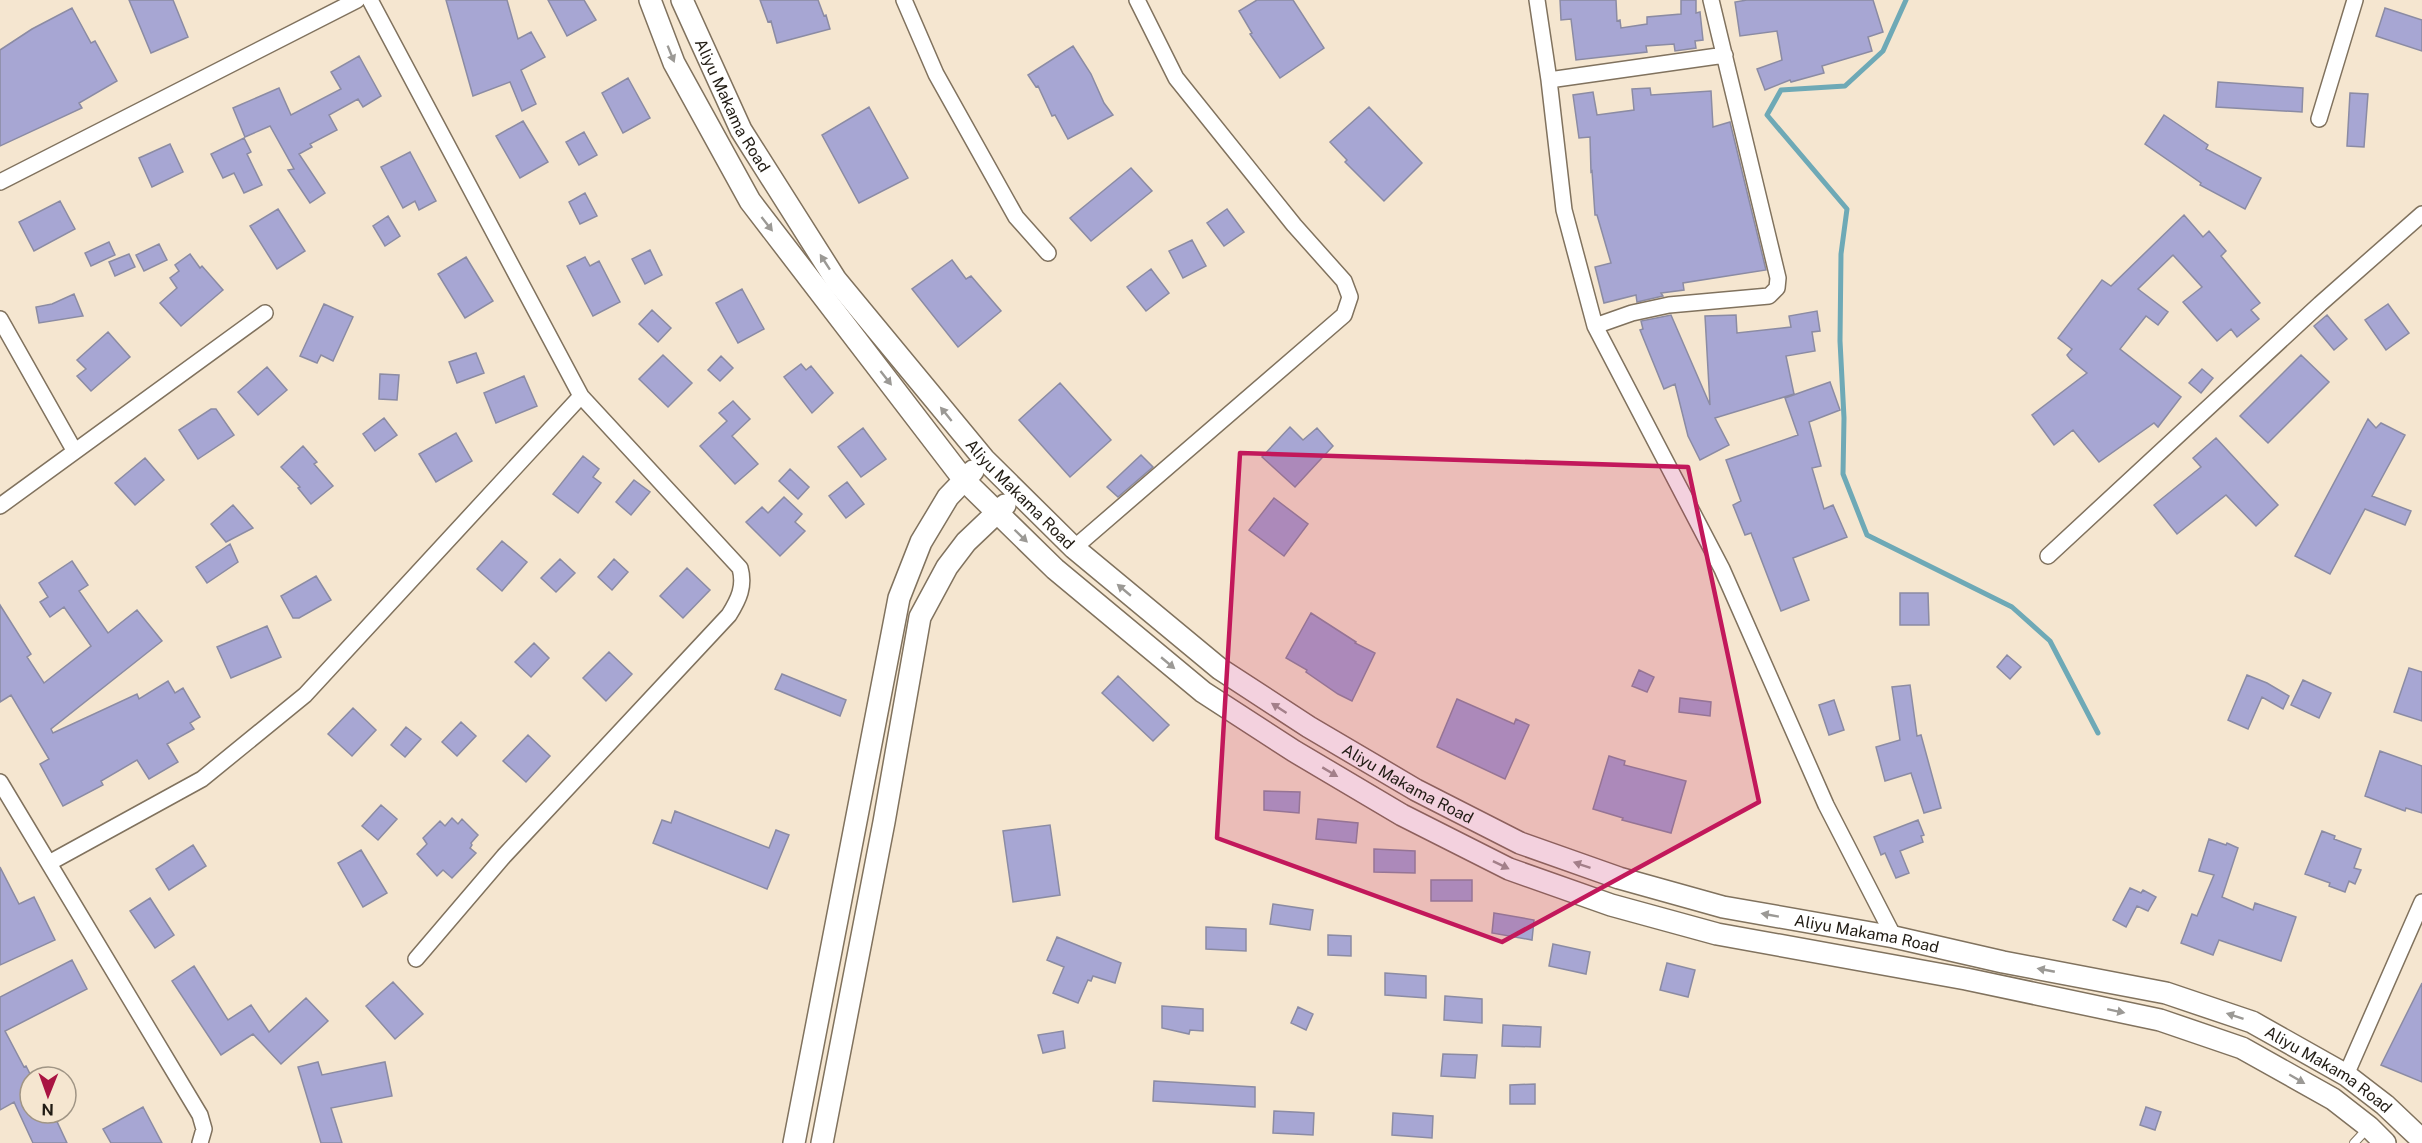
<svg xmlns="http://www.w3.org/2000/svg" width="2422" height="1143" font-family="'Public Sans',sans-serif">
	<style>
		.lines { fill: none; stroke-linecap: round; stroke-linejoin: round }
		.stream { stroke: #6ea9b6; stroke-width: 5 }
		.building { fill: #a7a6d3; stroke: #8b8ba3; stroke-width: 1.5 }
		.lane-casing { stroke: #80725e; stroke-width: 10 }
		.street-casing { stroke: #80725e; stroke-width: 18 }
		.secondary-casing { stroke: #80725e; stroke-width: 24 }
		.lane { stroke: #fff; stroke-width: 8 }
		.street { stroke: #fff; stroke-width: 15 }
		.secondary { stroke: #fff; stroke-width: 21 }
		.oneway { fill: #9b9995 }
		.marked { fill: #c2185b; fill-opacity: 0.2; stroke: #c2185b; stroke-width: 4.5; stroke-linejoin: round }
		.labels { text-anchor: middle; stroke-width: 4.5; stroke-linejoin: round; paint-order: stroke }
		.street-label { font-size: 16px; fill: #211c14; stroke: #f5e6d0 }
	</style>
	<rect width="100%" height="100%" fill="#f5e6d0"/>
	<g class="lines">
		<!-- stream -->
		<path class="stream" d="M1906 0 1883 51 1845 86 1781 90 1767 115 1847 209 1841 254 1840 341 1844 418 1843 474 1867 535 2012 607 2050 641 2098 733"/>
	</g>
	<!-- building -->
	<path class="building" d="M129 0H173L188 37 151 53Z
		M446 0H507L518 39 531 32 545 57 521 70 536 104 522 111 510 82 473 96Z
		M548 0H584L596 20 567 36Z
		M760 0H818L824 16 826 15 830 29 777 43 771 21 768 22Z
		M1257 0H1293L1324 48 1280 78 1250 34 1252 33 1239 11Z
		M1560 0H1616L1617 21 1620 20 1621 28 1647 24V17L1681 14V0H1696V13L1700 12 1703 40 1695 41 1696 48 1675 51 1674 44 1646 46 1647 52 1576 60 1571 19 1561 20Z
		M1747 0H1873L1883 32 1868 37 1872 51 1822 66 1824 73 1791 82 1790 80 1765 90 1757 69 1782 60 1777 31 1740 36 1735 2Z
		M72 8 91 43 95 41 117 81 79 103 82 108 0 146V50L32 29Z
		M2385 8 2422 20V51L2376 36Z
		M1073 46 1091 74 1104 103 1113 115 1068 139 1055 115 1052 116 1038 86 1036 87 1028 75Z
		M359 56 381 96 363 107 358 99 329 115 337 130 310 144 312 147 299 154 325 193 310 203 288 170 294 169 270 126 245 137 233 108 279 88 291 115 341 89 331 72Z
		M628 78 650 118 623 133 602 93Z
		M2218 82 2303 88 2302 112 2216 107Z
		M1650 88 1651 95 1711 91 1713 127 1730 122 1766 270 1683 283 1684 290 1661 293 1663 296 1637 302 1636 295 1604 303 1595 267 1611 263 1597 215H1595L1592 171 1591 172 1590 137 1579 138 1573 95 1593 92 1597 115 1634 110 1632 89Z
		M2350 93 2368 94 2364 147 2347 146Z
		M869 107 908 178 859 203 822 135Z
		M1369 107 1422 163 1384 201 1345 162 1347 160 1330 142Z
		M2164 115 2208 145 2206 149 2261 178 2245 209 2200 185 2201 183 2145 144Z
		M523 121 548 162 520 178 496 136Z
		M584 132 597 155 579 165 566 142Z
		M244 138 251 152 247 154 262 185 244 193 234 173 223 178 211 154Z
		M170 144 183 172 152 187 139 158Z
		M410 152 436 201 419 210 415 201 403 208 381 167Z
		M1131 168 1152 191 1091 241 1070 218Z
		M585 193 597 216 580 224 569 202Z
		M60 201 75 229 34 251 19 222Z
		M278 209 305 251 277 269 250 226Z
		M1227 209 1244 232 1224 246 1207 223Z
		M2184 215 2203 237 2209 231 2226 251 2221 256 2260 303 2251 310 2259 319 2237 337 2231 329 2217 341 2183 302 2202 287 2173 255 2138 289 2168 312 2158 325 2146 316 2120 349 2181 397 2158 427 2154 423 2099 462 2073 430 2054 445 2032 415 2087 373 2070 359 2067 355 2072 349 2058 338 2102 280 2111 286Z
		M388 216 400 236 385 246 373 226Z
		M1192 240 1206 266 1183 278 1169 251Z
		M109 242 115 255 91 266 85 253Z
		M159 244 167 260 144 271 136 255Z
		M650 250 662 275 645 284 632 259Z
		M129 254 135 267 115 276 109 262Z
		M190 254 200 268 202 266 223 290 181 326 160 303 177 288 170 278 179 271 175 265Z
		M466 257 493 301 465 318 438 274Z
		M585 257 590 266 599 261 620 302 593 316 567 266Z
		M952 260 966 279 971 276 1001 311 958 347 912 289Z
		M1151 269 1169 293 1146 311 1127 287Z
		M742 289 764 329 738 343 716 303Z
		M74 294 83 316 39 323 36 307 52 304Z
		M324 304 353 317 333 361 321 355 317 363 300 356Z
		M2388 304 2409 333 2386 350 2365 320Z
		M652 310 671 328 658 342 639 324Z
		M1817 311 1820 331 1812 332 1815 351 1786 356 1794 394 1715 418 1729 445 1700 460 1688 436 1675 384 1664 389 1640 330 1643 329 1641 321 1671 315 1710 405 1705 316 1736 315 1737 333 1791 327 1789 316Z
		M2327 315 2347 339 2334 350 2314 326Z
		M108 332 130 357 91 391 77 376 86 369 77 360Z
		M476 353 484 373 457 383 449 362Z
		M663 355 692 383 668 407 639 379Z
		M2301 355 2329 382 2268 443 2240 416Z
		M721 356 733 368 720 381 708 370Z
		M801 364 806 370 811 366 833 393 812 413 784 377Z
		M267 367 287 390 258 415 238 392Z
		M2202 369 2213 378 2201 393 2189 383Z
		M380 374 399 375 397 400 379 399Z
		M524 376 537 406 496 423 484 393Z
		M1830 382 1840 410 1809 422 1821 466 1812 468 1824 509 1833 505 1847 537 1793 558 1809 600 1781 611 1751 533 1745 535 1733 505 1741 501 1726 460 1798 435 1785 398Z
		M1060 383 1111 440 1070 477 1019 420Z
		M733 401 750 419 732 436 758 464 735 484 700 446 727 421 719 413Z
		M211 409H216L234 435 198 459 179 430Z
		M384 418 397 435 375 451 363 434Z
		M2368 419 2376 428 2381 423 2405 435 2372 496 2411 511 2405 525 2365 509 2330 574 2295 556Z
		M1290 427 1303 440 1317 428 1333 446 1295 487 1262 457Z
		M863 428 886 459 861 477 838 447Z
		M456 433 472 461 436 482 419 454Z
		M2216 438 2278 505 2256 526 2226 495 2177 534 2154 505 2201 467 2193 458Z
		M303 446 317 462 314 464 333 486 311 504 298 488 300 487 281 467Z
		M1141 455 1153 467 1118 497 1107 487Z
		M583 456 599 469 593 477 601 483 578 513 553 494Z
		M145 458 164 480 135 505 115 483Z
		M790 469 809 487 798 499 779 481Z
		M634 480 650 492 631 515 616 502Z
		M847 482 864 504 846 518 829 496Z
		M784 497 802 514 795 522 805 531 780 556 746 522 762 507 768 513Z
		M1274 498 1308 524 1284 556 1249 530Z
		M233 505 253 528 226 542 211 524Z
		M502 541 527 562 502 591 477 569Z
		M230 544 238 562 207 583 196 567Z
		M560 559 575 573 556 592 541 578Z
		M614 559 628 572 612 590 598 577Z
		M72 561 88 585 79 591 108 633 137 610 162 641 51 729 53 733 137 694 139 699 168 681 175 693 183 688 200 717 190 723 194 729 167 744 178 762 149 779 137 760 101 781 103 785 63 806 40 764 49 759 11 695 0 702V605L31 654 27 657 44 683 91 646 64 607 50 617 40 602 48 597 39 583Z
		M687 568 710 590 683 618 660 596Z
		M316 576 331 600 299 618H293L281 596Z
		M1900 593H1928L1929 625H1900Z
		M1311 613 1356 642 1355 643 1375 653 1352 701 1338 694 1306 672 1307 670 1286 658Z
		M267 626 281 657 231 678 217 647Z
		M534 643 549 658 531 677 515 662Z
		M609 652 632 674 606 701 583 678Z
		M2007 655 2021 667 2010 679 1997 667Z
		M2409 668 2422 672V721L2394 712Z
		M1639 670 1654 677 1647 692 1632 686Z
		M782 674 846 700 840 716 775 689Z
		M2247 675 2267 683 2289 696 2283 709 2262 697 2248 729 2228 720Z
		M1118 676 1169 725 1153 741 1102 693Z
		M2303 680 2331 693 2319 718 2291 705Z
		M1910 685 1917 736 1921 735 1941 808 1924 813 1911 773 1885 781 1876 747 1900 740 1892 687Z
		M1680 698 1711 702 1710 716 1679 712Z
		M1457 699 1514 724 1516 719 1529 725 1505 779 1437 747Z
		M1834 700 1844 730 1829 735 1819 705Z
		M353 708 376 730 352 756 328 734Z
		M461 722 476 736 457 756 442 742Z
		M406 727 421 739 405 757 391 745Z
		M528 735 550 756 526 782 503 761Z
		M2380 751 2422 766V813L2406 808 2405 811 2365 796Z
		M1609 756 1625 761 1624 765 1686 781 1671 833 1622 820 1623 818 1593 809Z
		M1264 791 1300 792 1299 813 1264 810Z
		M381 805 397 819 378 840 362 826Z
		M675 811 769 848 776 830 789 835 767 889 653 843 662 820 671 823Z
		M452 818 458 824 462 819 478 835 471 843 472 845 470 848 476 853 452 878 443 870 437 876 417 854 427 844 423 838 440 821 445 826Z
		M1318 819 1358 823 1356 843 1316 839Z
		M1918 820 1924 835 1921 836 1923 842 1900 851 1909 873 1896 878 1885 853 1881 855 1874 837Z
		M1050 825 1060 895 1013 902 1003 831Z
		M2322 831 2335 836 2334 839 2361 849 2354 868 2361 870 2355 884 2349 881 2345 892 2329 886 2330 883 2305 874Z
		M2209 839 2226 845 2227 843 2238 848 2222 897 2253 910 2255 903 2296 917 2281 961 2219 940 2213 955 2181 943 2192 914 2197 916 2214 875 2199 871Z
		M193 845 206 866 169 890 156 869Z
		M1374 849 1415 851V873L1374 872Z
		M361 850 387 893 363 907 338 863Z
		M0 867 19 904 34 897 55 940 0 965Z
		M1431 880H1472V901H1431Z
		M2130 888 2141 893 2143 890 2156 897 2148 911 2137 906 2126 927 2113 920Z
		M150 898 174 935 155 948 130 911Z
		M1273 904 1313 910 1310 930 1270 924Z
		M1494 913 1534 920 1532 940 1492 933Z
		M1206 927 1246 929V951L1206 949Z
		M1328 935 1351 936V956L1328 955Z
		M1057 937 1121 963 1115 983 1093 976 1091 981 1088 980 1078 1003 1053 993 1064 967 1047 960Z
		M1553 944 1590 952 1586 974 1549 966Z
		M72 960 87 989 5 1031 24 1067 26 1066 30 1074V1113H53L67 1143H33L14 1102 0 1110V997Z
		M1667 963 1695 970 1688 997 1660 990Z
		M194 966 228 1020 251 1005 269 1032 306 998 328 1021 281 1064 253 1034 221 1055 172 981Z
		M1385 973 1426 976V998L1385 995Z
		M393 982 423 1014 395 1039 366 1006Z
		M2422 983V1082L2381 1065Z
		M1445 996 1482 999V1023L1444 1020Z
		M1162 1006 1203 1009V1031L1190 1030 1189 1034 1162 1028Z
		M1298 1007 1313 1014 1306 1030 1291 1023Z
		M1503 1025 1541 1027 1540 1047 1502 1046Z
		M1063 1031 1065 1048 1043 1053 1038 1035Z
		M1443 1054 1477 1055 1475 1078 1441 1076Z
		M318 1062 322 1075 385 1062 392 1096 331 1108 342 1143H321L298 1067Z
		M1154 1081 1255 1087V1107L1153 1101Z
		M1535 1084V1104H1510V1085Z
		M143 1107 162 1143H111L103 1129Z
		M2146 1107 2161 1112 2155 1130 2140 1125Z
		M1274 1111 1314 1113 1313 1135 1273 1133Z
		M1393 1113 1433 1116 1432 1138 1392 1135Z"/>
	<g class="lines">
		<!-- lane casing -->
		<g class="lane-casing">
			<path id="lane" d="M2354 1143 2368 1128"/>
		</g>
		<!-- street casing -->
		<g class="street-casing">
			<path id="street" d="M370 0 581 396 740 568C745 586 739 599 729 615L504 856 416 959
				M904 0 936 74 1016 217 1048 253
				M1537 0 1549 80 1564 210 1595 326 1722 569 1826 805 1894 937
				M1549 80 1725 55
				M2319 119 2355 0
				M0 182 357 0
				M0 319 74 450
				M1595 326 1632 313 1669 305 1769 296 1777 288 1778 278 1711 0
				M0 506 265 313
				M1074 548 1344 315 1350 297 1344 281 1294 225 1176 78 1137 0
				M2048 556 2320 304 2422 214
				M0 782 200 1115 204 1129 200 1143
				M49 863 202 779 305 695 581 396
				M2346 1075 2422 902"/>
		</g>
		<!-- secondary casing -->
		<g class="secondary-casing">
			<g id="secondary">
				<path d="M650 0 674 63 750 201 964 480 1055 569 1203 692 1294 751 1402 815 1509 869 1611 905 1717 934 1966 979 2160 1020 2242 1048 2333 1099 2369 1127 2385 1143"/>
				<path id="s1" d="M682 0 741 130 836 280 984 459 1074 548 1220 669 1309 727 1416 790 1520 843 1619 878 1723 907 1894 937 2003 962 2166 993 2252 1022 2346 1075 2385 1105 2422 1140"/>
				<path d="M794 1143 899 598 921 542 948 497 973 471"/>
				<path d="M822 1143 884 822 920 617 947 567 966 542 1005 505"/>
			</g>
		</g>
		<!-- lane -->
		<use href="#lane" class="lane"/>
		<!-- street -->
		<use href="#street" class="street"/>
		<!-- secondary -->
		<use href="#secondary" class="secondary"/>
	</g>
	<!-- one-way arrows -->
	<defs><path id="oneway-solid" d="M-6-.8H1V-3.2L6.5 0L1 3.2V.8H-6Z" transform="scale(1.5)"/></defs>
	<g class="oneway">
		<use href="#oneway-solid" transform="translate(671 54) rotate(68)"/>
		<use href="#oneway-solid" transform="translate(767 224) rotate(52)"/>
		<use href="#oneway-solid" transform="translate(825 262) rotate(-123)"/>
		<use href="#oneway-solid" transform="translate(886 378) rotate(52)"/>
		<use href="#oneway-solid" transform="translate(946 414) rotate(-129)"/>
		<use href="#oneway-solid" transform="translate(1021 536) rotate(44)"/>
		<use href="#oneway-solid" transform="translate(1124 590) rotate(-140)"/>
		<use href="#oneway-solid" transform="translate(1168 663) rotate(40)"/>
		<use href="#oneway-solid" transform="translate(1279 708) rotate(-147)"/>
		<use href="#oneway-solid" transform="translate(1330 772) rotate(31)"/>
		<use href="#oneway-solid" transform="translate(1501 865) rotate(26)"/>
		<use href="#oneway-solid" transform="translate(1582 865) rotate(-161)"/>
		<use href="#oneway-solid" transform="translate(1770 915) rotate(-170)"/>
		<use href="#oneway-solid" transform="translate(2046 970) rotate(-169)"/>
		<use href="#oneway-solid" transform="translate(2116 1011) rotate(12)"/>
		<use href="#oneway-solid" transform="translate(2235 1016) rotate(-162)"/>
		<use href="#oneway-solid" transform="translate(2297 1079) rotate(30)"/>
	</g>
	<!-- marked area -->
	<path class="marked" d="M1240 453 1688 467 1759 802 1502 942 1217 838Z"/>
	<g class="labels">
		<!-- street labels -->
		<g class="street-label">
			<text dy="6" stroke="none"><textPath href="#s1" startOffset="117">Aliyu Makama Road</textPath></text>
			<text dy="6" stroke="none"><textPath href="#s1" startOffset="603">Aliyu Makama Road</textPath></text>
			<text dy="6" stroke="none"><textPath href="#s1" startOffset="1089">Aliyu Makama Road</textPath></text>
			<text dy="6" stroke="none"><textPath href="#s1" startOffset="1575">Aliyu Makama Road</textPath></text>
			<text dy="6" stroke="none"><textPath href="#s1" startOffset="2061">Aliyu Makama Road</textPath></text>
		</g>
	</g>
	<!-- north arrow -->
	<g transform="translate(48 1095) rotate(181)"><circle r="28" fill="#f5e6d0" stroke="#a09585" stroke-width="1.5"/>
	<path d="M0-4.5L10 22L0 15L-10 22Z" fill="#a91442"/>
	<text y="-9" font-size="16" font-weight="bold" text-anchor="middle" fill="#211c14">N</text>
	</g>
</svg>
